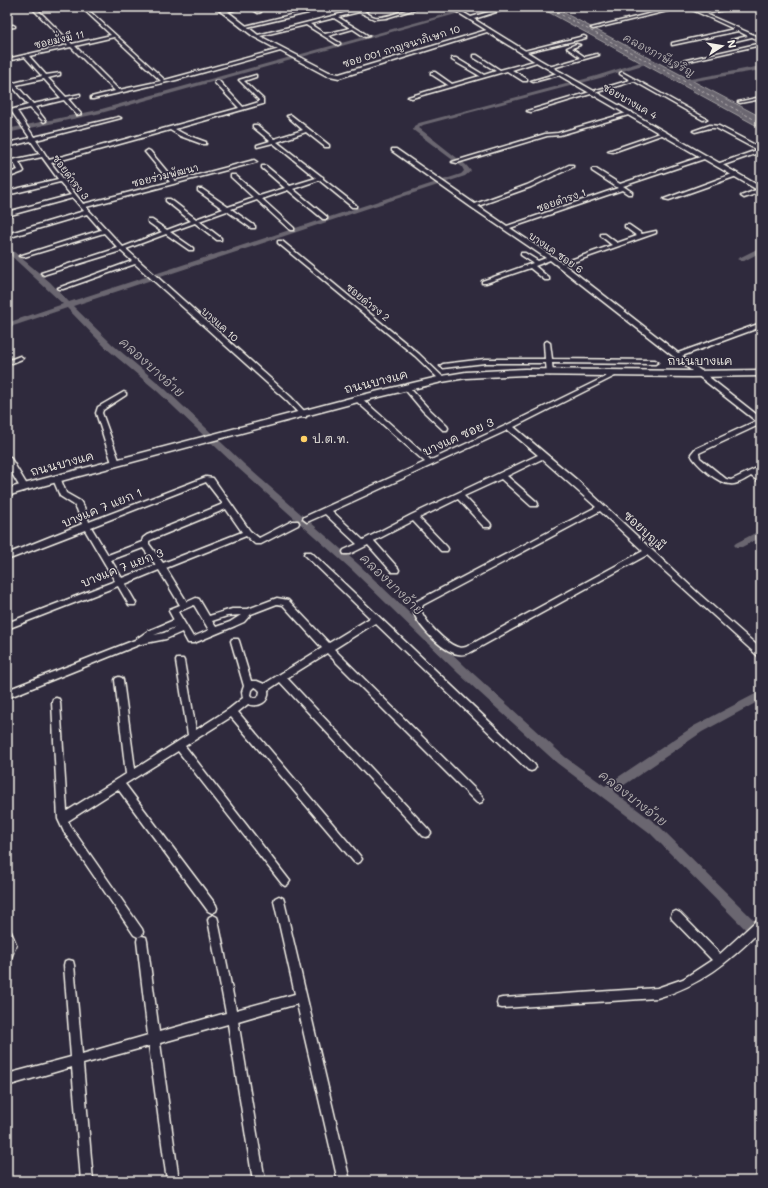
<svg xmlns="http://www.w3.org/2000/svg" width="768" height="1188" font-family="Mali,'Playpen Sans Thai',sans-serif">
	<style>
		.water { fill: #6a6670; stroke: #a19ea0 }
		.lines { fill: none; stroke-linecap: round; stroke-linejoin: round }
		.canal { fill: #6a6670; fill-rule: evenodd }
		.ferry { stroke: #b6b2b2; stroke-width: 1; stroke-dasharray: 3 2.5; stroke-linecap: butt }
		.street-casing { stroke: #f4f1e8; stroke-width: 3 }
		.secondary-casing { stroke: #f4f1e8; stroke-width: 3 }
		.street { fill: #2f2a3d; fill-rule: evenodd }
		.secondary { fill: #2f2a3d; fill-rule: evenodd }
		.poi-dot { fill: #ffd166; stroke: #2f2a3d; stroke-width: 1.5 }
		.labels { text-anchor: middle; stroke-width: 3; stroke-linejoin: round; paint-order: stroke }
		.far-street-label { font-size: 10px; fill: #f4f1e8; stroke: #2f2a3d }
		.far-water-label { font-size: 11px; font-style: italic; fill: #b6b2b2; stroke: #2f2a3d }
		.street-label { font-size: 12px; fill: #f4f1e8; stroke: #2f2a3d }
		.poi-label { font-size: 12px; fill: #f4f1e8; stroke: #2f2a3d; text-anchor: start }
		.water-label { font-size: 13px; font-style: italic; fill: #b6b2b2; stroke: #2f2a3d }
	</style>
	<rect width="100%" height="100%" fill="#2f2a3d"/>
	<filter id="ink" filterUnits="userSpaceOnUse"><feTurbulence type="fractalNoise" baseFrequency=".025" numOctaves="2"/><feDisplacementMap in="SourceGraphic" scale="8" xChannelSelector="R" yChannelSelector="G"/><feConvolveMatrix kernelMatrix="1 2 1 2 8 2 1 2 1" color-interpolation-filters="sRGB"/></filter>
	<g filter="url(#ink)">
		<!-- water -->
		<path class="water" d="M539 7H553L761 117V128Z"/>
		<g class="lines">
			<!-- canal -->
			<path class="canal" d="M472 7H481L101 113 7 133V129L98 110Z
				M647 60 650 62 649 63 600 78 423 125 419 128 466 165 471 171 465 176 73 306 113 345 163 387 244 464 358 564 466 667 565 757 605 786 694 726 761 691V700L702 732 614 792 658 825 761 927V942L756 940 650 833 557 763 458 673 352 570 238 468 157 391 107 349 67 308 7 328V323L63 304 7 252V246L50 282 69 302 461 174 464 171 462 167 413 130 414 126 419 123 596 76Z
				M761 66V70L683 83 680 81Z
				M761 247V252L744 261H741L737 259Z
				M761 530V537L742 547H736L734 545 736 543Z"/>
			<!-- ferry -->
			<path class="ferry" d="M547 7 761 123"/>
			<!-- street casing -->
			<g class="street-casing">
				<path id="street" d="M31 7H35L72 44 111 35 81 7H85L165 80 280 49 284 50 176 80 93 99H91V97L115 91 71 47 29 56 46 75 60 73V75L48 78 66 97 80 94V96L68 99 81 114 77 115 64 100 35 107 46 121 44 122 30 108 17 111 34 137 119 117 121 118 36 140 49 160 239 108 215 83V81H219L243 107 259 102V100L239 80 256 75V77L244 81 263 99V104L175 129 184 134 206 142V144H202L180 136 170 130 51 163 83 204 170 182 146 153 145 152 148 150 150 151 175 181 254 160 257 162 86 207 123 247 162 232 148 222V220H152L167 230 191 221 166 201V199H170L196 219 223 209 198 191V189H202L228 207 254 198 231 177V175H235L259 196 285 188 262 168V166H266L290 186 316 178 273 143 257 147V145L270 141 253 127V125H257L274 139 303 130 287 116 291 115 329 145V147H325L306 132 277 142 321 176 323 177V179L356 205V207H352L319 180 293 189 327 217V219H323L288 190 262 199 294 228V230H290L257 200 231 209 255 226V228H251L227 211 199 221 221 238V240H217L195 223 170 232 193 248V250H189L166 234 126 249 291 397 306 413V417H302L287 401 135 264 63 289H59L58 288 132 261 121 251 46 274 44 275 41 273 118 248 104 233 24 257 19 256 101 230 87 214 7 238V234L84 211 73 198 7 216V212L71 195 60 182 7 195V191L58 179 42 157 19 162 24 171 23 172 7 178V174L18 170 14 163 7 165V161L40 154 31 141 7 147V143L30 138 12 112 7 113V111L28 105 7 80V76L14 83 42 76 25 57 7 61V59L68 45ZM114 37 161 81 119 90 75 46ZM44 79 61 98 33 104 16 85Z
					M237 7H244L223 13 221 12Z
					M249 7H254L261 12 258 13Z
					M369 7H376L364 11C367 13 371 16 375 17 388 19 407 7 422 7L386 18 374 19 359 12 338 17 369 36 365 37 353 29 328 36 340 43V44L338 45 306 25 256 37 254 36 356 10V8L360 9ZM334 18 350 28 325 34 310 24Z
					M449 7H454L471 17 506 7H512L474 19 490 29V30L488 31Z
					M677 7H684L593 29 591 28Z
					M686 7C692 7 696 10 701 12 707 13 728 7 737 7L706 14 761 38V41L752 37 731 42V40L748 36 738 31 672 45V43L734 29Z
					M307 11 309 12 308 13 243 28 241 27Z
					M13 25 15 26V27L7 28V26Z
					M584 36 586 37V38L522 53 520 52Z
					M761 43V45L671 65 669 64Z
					M576 44 580 45 572 48 585 57 597 54 599 55 549 69V67L581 58 567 48Z
					M473 55H477L500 70 538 60 540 61 512 70 527 79V81H523L507 71 412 98 408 97 448 85 431 74V72H435L452 84 480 76 452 60V58H456L484 75 496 71 473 57Z
					M561 72 563 73V74L533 82 531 81Z
					M622 72 707 119 703 120 634 81 531 112 527 111 630 80 620 74V73Z
					M761 97V99L740 103 738 102Z
					M630 112H632V114L560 135 547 136 457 163 452 162 545 134 558 133Z
					M710 125 719 126 761 148V152L721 166H717V164L757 150 716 128H710L695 132 693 131Z
					M663 132 667 133 613 152 608 151Z
					M392 149H396L475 204 527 185 569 165H573V167L531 187 478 206 507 226 618 188 592 171V169H596L620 184 703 156H707V158L623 186 632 192V194H628L622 190 510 228 562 263 612 245 601 236V234H605L617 243 637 236 625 227V225H629L642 234 656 231V233L565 265 678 353 761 323V327L682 356 761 418V424L699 453V454L700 458 726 479 731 480 761 466V471L756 473 761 477V483L751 476C744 480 737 485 730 484 719 484 695 464 691 454L695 449 756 421 550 260 535 266 549 278V280H545L530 268 486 283H482V281L533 263 521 255V253H525L538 261 546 258 471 207 392 151Z
					M735 173 737 174V176L669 200 664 199Z
					M761 188V192L744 198 741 196Z
					M278 241H282L419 354 444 378V380H440L415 356 278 243Z
					M547 341 550 343 552 359 655 360 658 362 655 364 552 363 553 373 550 375 547 373 546 363H485L443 368 440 366 443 364 485 359H545L544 343Z
					M20 356 23 358 22 359 7 365V361Z
					M617 371 620 373 619 374 514 427 578 481 698 593 761 649V657L758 656 647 555 471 652C467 654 463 655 458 654 443 652 415 624 413 609L417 601 596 507 542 459 507 476 537 502 538 504 537 506H531L501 479 464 496 490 523 491 525 490 527H484L458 499 419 518 447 547 448 549 447 551H441L413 521 374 541 398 568 399 570 398 572H392L368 545 350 554H344L343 552 344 550 357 544 325 514 307 522 303 519 304 517 425 462 356 401V397H360L431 460 507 425ZM508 430 538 455 411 515 363 540 332 511ZM600 511 643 551 466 647C463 648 460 648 457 647 445 643 424 621 421 610L423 605Z
					M406 385 408 386 427 407 447 426 448 428 447 430H443L423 411 403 387Z
					M124 392 126 393V395L103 410 102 413 120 463 116 465 112 463 96 413 98 407Z
					M7 457H10L27 485 28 487 27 489H21L7 465Z
					M54 477H60L66 493 80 501 84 507 89 522 206 477 213 478 250 531 259 538 292 521H298L299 523 298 525 261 544H255L246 536 166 568 187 602 196 598 199 599 209 616 232 609H248L277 598 288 600 329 643 370 618 304 554 305 552H311L534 764 536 767 534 770 531 771 528 770 375 623 334 649 482 796 484 799 482 802 479 803 476 802 327 653 287 678 429 830 431 833 429 836 426 837 423 836 280 682 268 690C270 702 259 708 248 704L238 712 360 856 362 859 360 862 357 863 354 862 231 717 185 746 290 881 288 884 285 886 282 884 178 751 125 784 216 905 217 908 216 911 212 913 208 911 118 789 68 821 71 827 142 929 143 932 142 935 138 937 134 935 64 832 58 819 52 702 53 699 56 698 59 699 60 702 67 811 126 774 115 680 116 678 119 677 122 678 123 680 135 769 188 735 176 661 177 659H183L184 661 196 730 229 709 243 698 242 692 244 686 231 641 232 639H238L239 641 251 681H257L264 684 322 648 283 605 277 604 251 614 244 622 235 626 194 643H188L182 632 166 639 141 644 7 698V690L135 640 148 631 174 620 169 611 170 609 180 605 159 570 125 584 136 603 135 605H129L118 586 7 629V623L115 581 85 530 7 560V554L82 524 77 509 74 505 60 496 53 479ZM206 482 223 504 147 535 143 538 142 542 108 555 91 527ZM226 509 242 532 163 563 149 544V541L153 539ZM143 548 156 565 122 578 111 560ZM194 605 209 630 193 637 178 612ZM241 615 230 622 216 627 212 621 227 616ZM178 626 164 633 154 635ZM254 687 257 688 260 691 259 696 256 698H253L250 695 251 690Z
					M279 896 283 898 284 901 350 1181H338L297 1004 238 1021 265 1181H253L228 1024 160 1043 179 1181H167L149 1046 83 1064 93 1181H81L72 1067 7 1086V1074L71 1057 64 965 65 961 69 960 73 961 74 965 82 1054 148 1035 137 941 138 937 142 936 146 937 147 941 159 1032 226 1013 208 920 209 917 213 915 217 917 218 920 236 1010 295 994 274 901 275 898Z
					M676 911 680 913 720 954 757 920 761 918V930C730 961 700 986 657 998L502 1008 498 1007 497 1003 498 999 502 998 657 988 683 979 712 960 672 919 671 916 672 913Z
					M7 931 11 932 16 944 11 958 7 959Z"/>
			</g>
			<!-- secondary casing -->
			<g class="secondary-casing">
				<path id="secondary" d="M215 7H222L258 35 329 72 339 74 490 29 540 60 761 187V192L536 62 487 32 339 78 325 75 254 37Z
					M525 369 691 371 761 370V376L691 377 525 375 466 378 442 382 358 402 27 490 7 496V489L20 485 358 396 442 376 466 372Z"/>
			</g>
			<!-- street -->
			<use href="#street" class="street"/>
			<!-- secondary -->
			<use href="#secondary" class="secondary"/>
		</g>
	</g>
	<!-- markers -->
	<circle class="poi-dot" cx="304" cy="439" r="4"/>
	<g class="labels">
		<!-- far-street labels -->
		<g class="far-street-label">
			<text transform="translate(59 39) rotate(-13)" y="4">ซอยมั่งมี 11</text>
			<text transform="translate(401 46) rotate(-17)" y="4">ซอย 001 กาญจนาภิเษก 10</text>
			<text transform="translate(630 101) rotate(30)" y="4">ซอยบางแค 4</text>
			<text transform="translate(165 175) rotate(-14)" y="4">ซอยร่วมพัฒนา</text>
			<text transform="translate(71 177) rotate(53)" y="4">ซอยดำรง 3</text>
			<text transform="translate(561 200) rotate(-19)" y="4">ซอยดำรง 1</text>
			<text transform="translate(556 252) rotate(35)" y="4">บางแค ซอย 6</text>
			<text transform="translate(368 302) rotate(39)" y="4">ซอยดำรง 2</text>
			<text transform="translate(220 324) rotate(42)" y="4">บางแค 10</text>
		</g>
		<!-- far-water labels -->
		<g class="far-water-label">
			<text transform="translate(659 55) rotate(28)" y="4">คลองภาษีเจริญ</text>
		</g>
		<!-- street labels -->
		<g class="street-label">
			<text x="700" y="365">ถนนบางแค</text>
			<text transform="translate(376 382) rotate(-14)" y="4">ถนนบางแค</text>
			<text transform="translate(458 437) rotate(-24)" y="4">บางแค ซอย 3</text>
			<text transform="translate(62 464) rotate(-15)" y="4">ถนนบางแค</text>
			<text transform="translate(102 508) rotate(-22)" y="4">บางแค 7 แยก 1</text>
			<text transform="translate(644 531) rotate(43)" y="4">ซอยบุญมี</text>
			<text transform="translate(122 568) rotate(-21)" y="4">บางแค 7 แยก 3</text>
		</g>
		<!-- poi labels -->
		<g class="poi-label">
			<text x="312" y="443">ป.ต.ท.</text>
		</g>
		<!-- water labels -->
		<g class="water-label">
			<text transform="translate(152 367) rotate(42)" y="5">คลองบางอ้าย</text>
			<text transform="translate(392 584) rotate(44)" y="5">คลองบางอ้าย</text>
			<text transform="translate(633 798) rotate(38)" y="5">คลองบางอ้าย</text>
		</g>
	</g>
	<!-- margin -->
	<rect width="768" height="1188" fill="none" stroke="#2f2a3d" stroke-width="24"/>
	<rect x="12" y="12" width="744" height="1164" fill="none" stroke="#f4f1e8" stroke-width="1.5" filter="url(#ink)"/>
	<!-- north arrow -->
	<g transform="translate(722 46) rotate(78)" stroke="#2f2a3d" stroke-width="3" paint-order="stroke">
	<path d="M0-3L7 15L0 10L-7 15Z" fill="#f4f1e8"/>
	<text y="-6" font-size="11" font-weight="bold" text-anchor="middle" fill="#f4f1e8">N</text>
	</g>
</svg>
